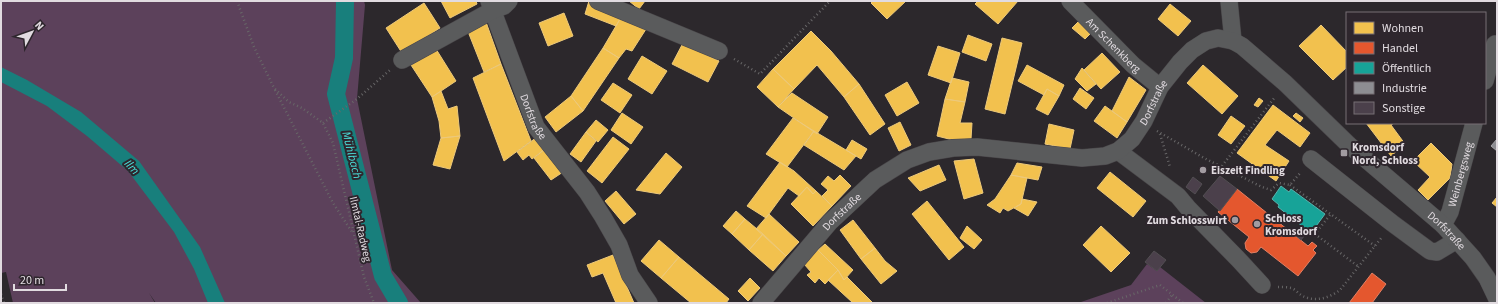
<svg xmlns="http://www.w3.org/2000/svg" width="1498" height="304" font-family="'Source Sans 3',sans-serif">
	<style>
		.green { fill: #5c415b }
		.water { fill: #187f7c }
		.homes { fill: #f2c14e; stroke: #edc97a }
		.shops { fill: #e4572e; stroke: #e37f63 }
		.public { fill: #17a398; stroke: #54b4ae }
		.industry { fill: #8d8d92; stroke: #a6a4a9 }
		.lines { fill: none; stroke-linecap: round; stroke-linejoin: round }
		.canal { stroke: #187f7c; stroke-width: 18 }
		.building { fill: #4b404b; stroke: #524e52 }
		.minor-casing { stroke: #484548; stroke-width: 18 }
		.path { stroke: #686768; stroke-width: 2.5; stroke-dasharray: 1 3; stroke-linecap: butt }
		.minor { stroke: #5a5b5c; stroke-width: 17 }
		.poi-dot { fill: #a29ca1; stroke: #2e262d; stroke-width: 1.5 }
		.labels { text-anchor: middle; stroke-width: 4; stroke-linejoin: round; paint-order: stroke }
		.street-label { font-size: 11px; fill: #e1dbe0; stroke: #2e262d }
		.poi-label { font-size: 11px; font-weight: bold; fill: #e1dbe0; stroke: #2e262d; text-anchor: start }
		.water-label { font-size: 12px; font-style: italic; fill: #4bdfda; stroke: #2e262d }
	</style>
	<rect width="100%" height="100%" fill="#2c282c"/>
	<!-- green -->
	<path class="green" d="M1 1H364L365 5 357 99 392 270 421 303H156L149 293 155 303H13L6 272 1 273Z
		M1147 264 1157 271 1160 267 1206 303H1078L1131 285Z"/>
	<!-- water -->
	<path class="water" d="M1 67 27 80 81 112 139 161 200 247 225 303H208L194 269 174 232 128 171 87 136 47 106 1 82Z"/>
	<!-- homes -->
	<path class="homes" d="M441 1H476L477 4 450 18Z
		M589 1 623 14 616 26 585 14Z
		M629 1H645L639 9Z
		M873 1H906L887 19 871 3Z
		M978 1H1018L998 24 975 4Z
		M424 3 440 28 402 53 386 28Z
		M1170 4 1191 21 1178 36 1158 19Z
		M564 13 573 36 548 46 539 23Z
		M623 14 648 26 632 51 626 49 619 58 603 48Z
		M1080 20 1092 32 1085 39 1072 28Z
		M486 22 501 64 484 72 467 29Z
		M1321 25 1347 52V67L1333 80 1299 46Z
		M811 31 831 51 859 84 844 97 817 65 794 89 773 69Z
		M968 35 992 44 986 61 962 52Z
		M1002 38 1022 43 1005 114 985 109Z
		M683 43 719 61 708 82 672 64Z
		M938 46 960 53 951 83 928 75Z
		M603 48 619 58 583 111 571 96Z
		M436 49 456 81 432 97 411 65Z
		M1102 53 1120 72 1101 89 1084 70Z
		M642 56 667 71 652 94 628 79Z
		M501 64 531 141 504 161 473 78Z
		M1027 65 1064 85 1059 96 1047 89 1044 95 1018 81Z
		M1203 65 1238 96 1222 114 1187 83Z
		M1082 68 1096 84 1087 91 1075 79Z
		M773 69 794 89 778 107 757 87Z
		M1129 77 1146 90 1127 122 1112 111Z
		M952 78 969 82 965 102 945 99Z
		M907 82 919 103 897 116 885 95Z
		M613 83 632 95 620 113 601 100Z
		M859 84 885 124 870 135 844 97Z
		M1080 88 1094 98 1086 109 1073 99Z
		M1047 89 1059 96 1048 115 1036 109Z
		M441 91 448 109 457 106 460 136 441 138 439 121 432 97Z
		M792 93 828 117 817 134 778 107Z
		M571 96 583 111 556 132 545 117Z
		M1259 98 1263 101 1258 107 1254 105Z
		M945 99 965 102 960 123H972L971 139 957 141 937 136Z
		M1273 105 1310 133 1300 147 1277 130 1265 145 1289 161 1276 181 1237 153Z
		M1105 106 1127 122 1117 138 1094 121Z
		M622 113 643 127 631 144 611 130Z
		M1296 113 1303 118 1300 122 1293 116Z
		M1231 116 1245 126 1231 144 1218 135Z
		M793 118 814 131 787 167 766 154Z
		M596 120 608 130 598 142 586 132Z
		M900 122 911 145 899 151 888 128Z
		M1366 123H1394L1391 125 1405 144 1391 156Z
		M1049 124 1074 130 1070 149 1045 144Z
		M814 131 856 156 844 170 804 145Z
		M586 132 596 141 581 162 570 154Z
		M460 136 450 169 433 165 441 138Z
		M537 137 545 149 532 159 529 155 523 160 517 152Z
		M613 137 629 149 602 183 587 171Z
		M852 140 867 149 861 159 846 150Z
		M1431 143 1452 164 1450 178 1428 200 1418 190 1430 177 1413 161Z
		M545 149 563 172 551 180 534 158Z
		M666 153 682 167 660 194 636 190Z
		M974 159 983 193 964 199 954 161Z
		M780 162 794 171 816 191 813 194 807 187 799 196 788 188 766 218 747 206Z
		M1017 163 1042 167 1038 180 1011 175Z
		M939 165 946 180 920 191 908 178Z
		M1110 172 1146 201 1133 217 1097 188Z
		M840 175 851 186 832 206 822 196 828 190 821 184 828 176 834 181Z
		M1011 175 1027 178 1021 204 1008 211 1003 208 1000 213 987 205 995 199Z
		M807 187 813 194 816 191 832 206 813 226 791 204Z
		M616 191 636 214 624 224 605 201Z
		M1497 197V207L1492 203Z
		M1022 199 1037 202 1028 216 1014 208 1021 204Z
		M927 201 964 247 949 260 912 214Z
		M736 211 745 219 732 234 723 226Z
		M769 214 799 242 786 256 756 229Z
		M745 219 763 234 749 250 732 234Z
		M853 220 875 248 861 259 840 230Z
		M967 226 982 240 974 249 960 238Z
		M1101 226 1130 253 1111 272 1083 245Z
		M763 234 786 256 773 271 749 250Z
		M659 240 679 257 661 278 641 261Z
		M825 244 853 270 844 280 838 270 818 250Z
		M875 248 885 261 897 271 881 284 861 259Z
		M818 250 838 270 825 284 819 278 815 283 807 275 811 272 804 264Z
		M613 255 634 303H616L603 273 592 277 587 265Z
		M679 257 729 299 726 303H691L661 278Z
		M838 270 844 280 847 277 872 302 870 303H853L828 280Z
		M750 278 760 288 748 301 738 291Z"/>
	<!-- shops -->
	<path class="shops" d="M1237 189 1308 246 1312 242 1317 246 1313 250 1316 253 1298 276 1261 247 1257 252 1251 253 1246 249 1245 243 1249 237 1218 212Z
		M1372 273 1386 284 1372 303H1349Z"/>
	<!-- public -->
	<path class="public" d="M1281 186 1289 192 1291 189 1325 214 1311 233 1278 207 1279 205 1272 199Z"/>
	<!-- industry -->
	<path class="industry" d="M1497 139V151L1491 146Z"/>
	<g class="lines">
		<!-- canal -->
		<path class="canal" d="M345 1 344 58 336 94 383 276 399 303"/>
	</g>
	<!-- building -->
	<path class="building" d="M1220 176 1237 189 1220 211 1203 196Z
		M1193 177 1202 184 1195 194 1186 187Z
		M1302 226 1308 231 1301 240 1295 235Z
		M1154 251 1166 260 1157 271 1145 262Z"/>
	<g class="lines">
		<!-- minor casing -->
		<g class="minor-casing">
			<g id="minor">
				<path id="s1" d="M489 1 536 127 587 192 603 217 619 245 630 275 649 303"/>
				<path d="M598 1 719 51"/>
				<path id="s2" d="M1070 1 1133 65 1160 87"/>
				<path d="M1229 1 1233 41"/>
				<path d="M402 60 493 10 504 6 509 1"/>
				<path d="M1485 81 1495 44"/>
				<path d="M1118 151 1178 196 1188 208 1238 259 1262 285"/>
				<path d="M1311 159 1392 223 1430 251 1437 252 1457 240"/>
				<path id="s3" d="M1443 225 1450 212 1474 123"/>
				<path id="s4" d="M761 303 830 222 875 180 907 160 929 152 953 148 977 147 1082 158 1105 156 1118 151 1132 139 1144 121 1160 87 1180 62 1192 50 1206 41 1218 38 1233 41 1242 46 1285 83 1349 145 1443 225 1473 258 1487 278 1497 299"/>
			</g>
		</g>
		<!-- path -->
		<path class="path" d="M237 1 254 47 274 88 289 102 302 108 323 123 333 143 364 277 374 303
			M734 59 760 74 830 1
			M275 90 333 203 352 232
			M323 123 357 99 390 70
			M1157 131 1204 158 1262 187 1271 190 1279 183 1290 185 1301 172
			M1160 134 1170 167
			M1222 166 1275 97
			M1290 185 1375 246
			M1330 215 1315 234 1359 267
			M1278 287C1282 287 1287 287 1291 288 1295 289 1298 293 1301 295 1314 303 1329 298 1340 290L1382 237
			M1 294 4 303
			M1107 303 1160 285 1183 303
			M1166 303 1172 295"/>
		<!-- minor -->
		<use href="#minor" class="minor"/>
	</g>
	<!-- markers -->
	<g class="poi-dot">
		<rect x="1340" y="149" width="8" height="8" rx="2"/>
		<circle cx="1203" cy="170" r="4"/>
		<circle cx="1235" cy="220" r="4"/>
		<circle cx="1257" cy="224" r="4"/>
	</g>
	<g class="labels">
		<!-- street labels -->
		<g class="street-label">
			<text dy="4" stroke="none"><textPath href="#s2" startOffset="62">Am Schenkberg</textPath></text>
			<text dy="4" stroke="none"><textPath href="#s4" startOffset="481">Dorfstraße</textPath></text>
			<text dy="4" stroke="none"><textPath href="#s1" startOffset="124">Dorfstraße</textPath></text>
			<text dy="4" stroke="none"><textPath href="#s3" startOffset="54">Weinbergsweg</textPath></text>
			<text dy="4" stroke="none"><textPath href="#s4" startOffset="122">Dorfstraße</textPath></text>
			<text transform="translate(361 229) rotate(77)" y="4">Ilmtal-Radweg</text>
			<text dy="4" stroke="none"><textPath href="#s4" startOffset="877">Dorfstraße</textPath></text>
		</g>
		<!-- poi labels -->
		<g class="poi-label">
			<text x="1352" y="151">Kromsdorf<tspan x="1352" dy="13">Nord, Schloss</tspan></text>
			<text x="1211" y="174">Eiszeit Findling</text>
			<text x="1265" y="222">Schloss<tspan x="1265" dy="13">Kromsdorf</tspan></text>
			<text x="1227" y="224" text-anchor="end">Zum Schlosswirt</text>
		</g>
		<!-- water labels -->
		<g class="water-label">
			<text transform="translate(352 155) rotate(76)" y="4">Mühlbach</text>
			<text transform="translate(132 167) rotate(48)" y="4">Ilm</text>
		</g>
	</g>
	<!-- border -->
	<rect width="1498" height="304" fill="none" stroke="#e1dbe0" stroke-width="4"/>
	<!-- legend -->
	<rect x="1346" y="12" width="140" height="112" fill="#2e262d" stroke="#766e75"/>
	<rect x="1354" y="22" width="20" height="12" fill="#f2c14e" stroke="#766e75"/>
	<text x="1382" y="32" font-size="12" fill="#e1dbe0">Wohnen</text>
	<rect x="1354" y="42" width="20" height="12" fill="#e4572e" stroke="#766e75"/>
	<text x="1382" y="52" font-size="12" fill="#e1dbe0">Handel</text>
	<rect x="1354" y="62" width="20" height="12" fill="#17a398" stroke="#766e75"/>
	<text x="1382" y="72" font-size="12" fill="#e1dbe0">Öffentlich</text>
	<rect x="1354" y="82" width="20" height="12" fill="#8d8d92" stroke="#766e75"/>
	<text x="1382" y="92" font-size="12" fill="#e1dbe0">Industrie</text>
	<rect x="1354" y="102" width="20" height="12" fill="#4b404b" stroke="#766e75"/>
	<text x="1382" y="112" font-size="12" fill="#e1dbe0">Sonstige</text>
	<!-- north arrow -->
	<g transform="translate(32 32) rotate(49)" stroke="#2e262d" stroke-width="3" paint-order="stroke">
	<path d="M0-3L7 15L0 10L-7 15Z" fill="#e1dbe0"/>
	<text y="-6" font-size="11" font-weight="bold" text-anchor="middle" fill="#e1dbe0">N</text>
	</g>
	<!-- scale -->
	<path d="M14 284v6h52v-6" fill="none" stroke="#e1dbe0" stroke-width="2"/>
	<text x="20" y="284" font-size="12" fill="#e1dbe0" stroke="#2e262d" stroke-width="3" paint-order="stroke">20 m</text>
</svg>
